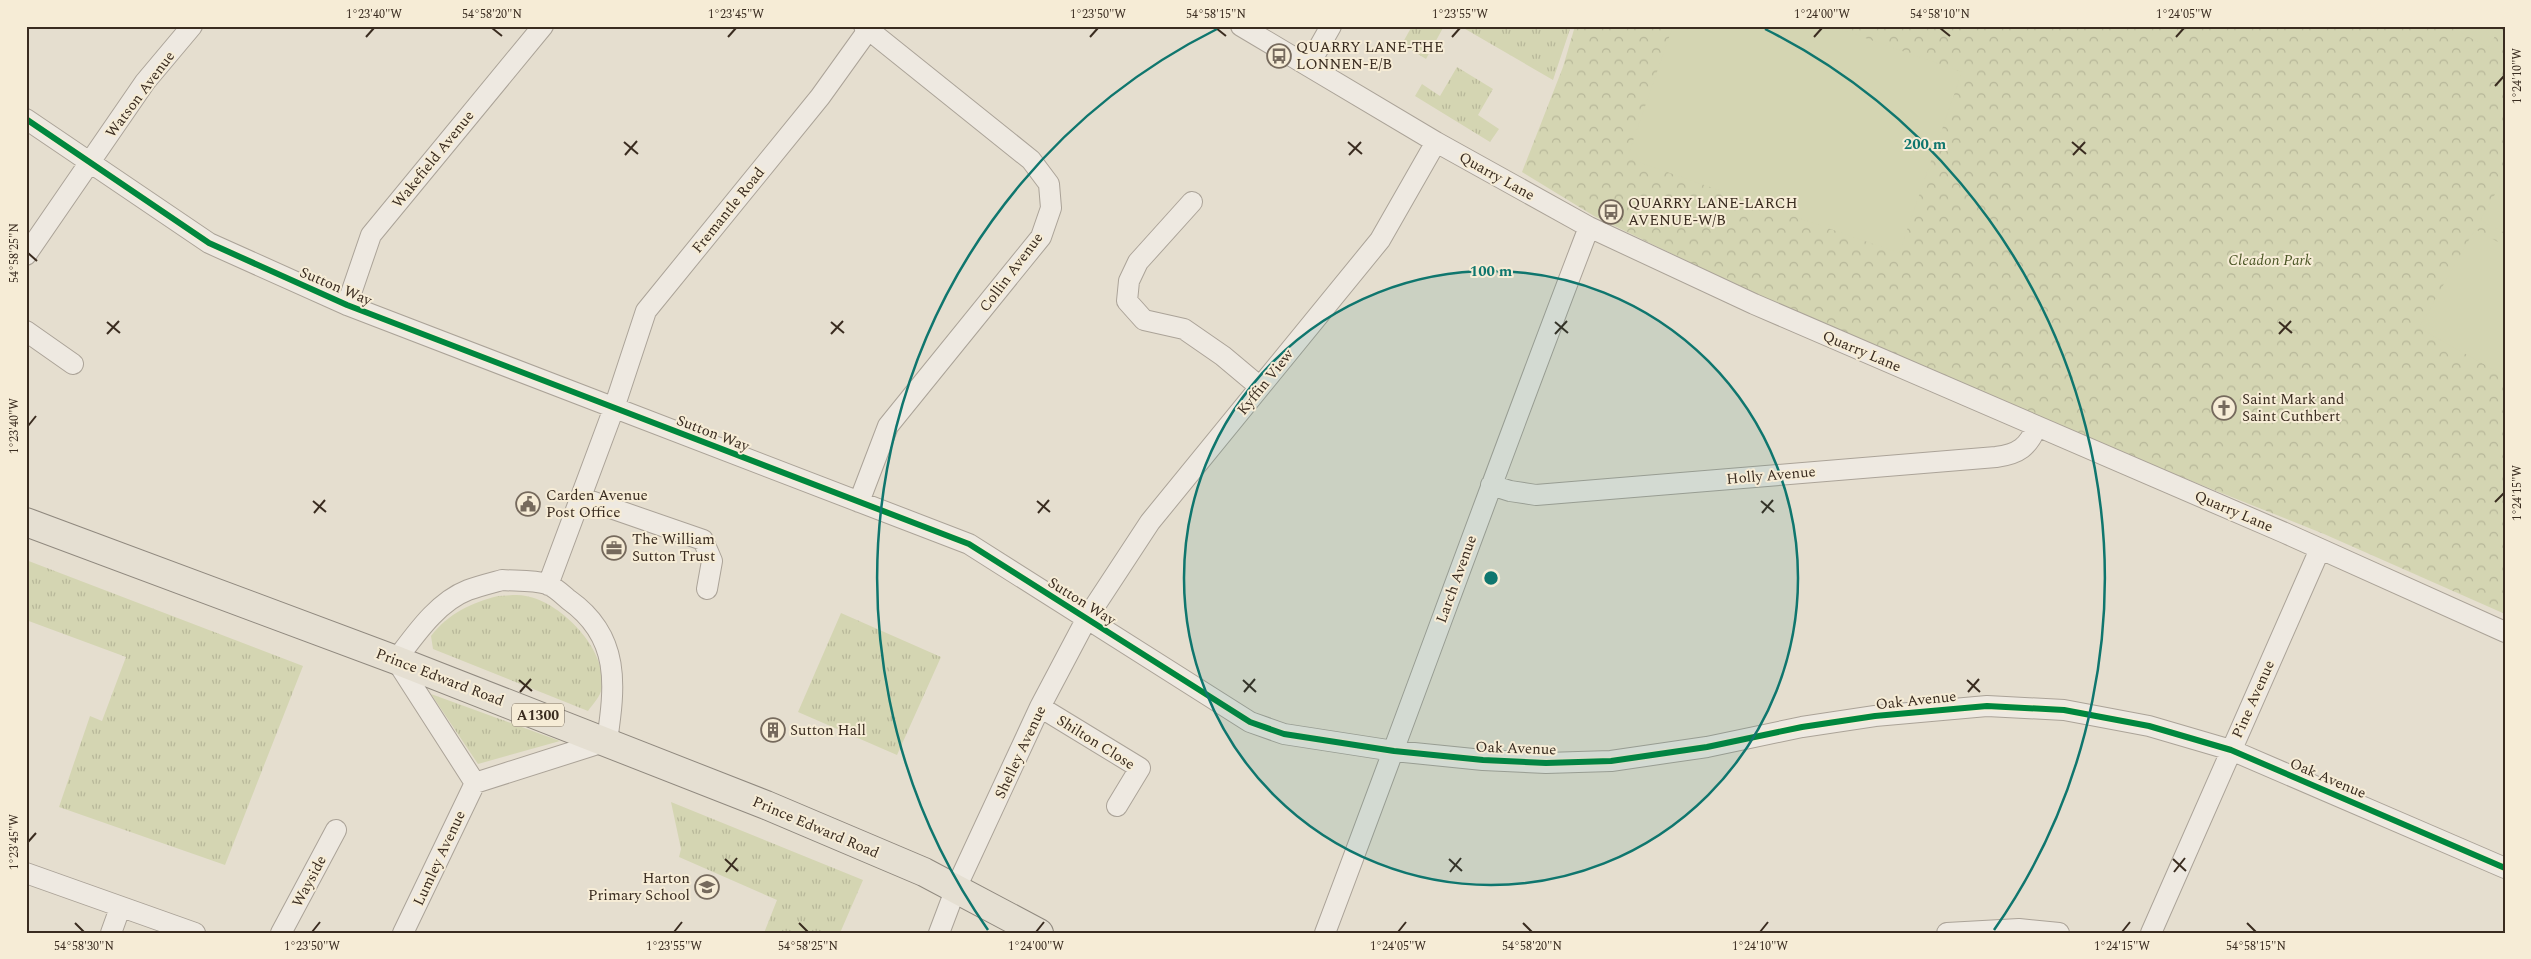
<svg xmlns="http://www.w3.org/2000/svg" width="2531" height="959" font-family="Spectral,serif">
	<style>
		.grass { fill: url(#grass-tufts) }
		.park { fill: url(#park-crowns) }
		.pitch { fill: #d4d5b2 }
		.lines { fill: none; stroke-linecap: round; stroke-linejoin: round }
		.minor-casing { stroke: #aba398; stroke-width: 22 }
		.primary-casing { stroke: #90897f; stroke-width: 30 }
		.minor { stroke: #eee9e1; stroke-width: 20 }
		.primary { stroke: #e5dfd2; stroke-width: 28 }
		.cycleway-casing { stroke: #f6ecd6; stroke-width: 9 }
		.cycleway { stroke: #00873e; stroke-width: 6 }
		.ticks { fill: none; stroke: #3a2c20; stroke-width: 2 }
		.ring { fill: none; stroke: #0f766e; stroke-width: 2.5 }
		.labels { text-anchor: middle; stroke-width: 4; stroke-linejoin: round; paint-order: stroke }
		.shield { fill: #f6ecd6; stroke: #726657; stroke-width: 1 }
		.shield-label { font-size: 14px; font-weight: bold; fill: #3a2c20 }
		.poi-label { font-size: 15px; fill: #3a2c20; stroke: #f6ecd6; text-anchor: start }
		.street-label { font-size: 15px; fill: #3a2c20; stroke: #f6ecd6 }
		.park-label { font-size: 15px; font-style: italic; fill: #4b5626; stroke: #f6ecd6 }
		.centre { fill: #0f766e; stroke: #f6ecd6; stroke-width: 2.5 }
		.ring-label { font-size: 15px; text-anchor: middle; font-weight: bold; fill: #0f766e; stroke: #f6ecd6; stroke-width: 4; stroke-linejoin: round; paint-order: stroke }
		.neatline { fill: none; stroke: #3a2c20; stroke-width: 2 }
		.ticks-label { font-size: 12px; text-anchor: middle; fill: #3a2c20 }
	</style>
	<defs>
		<pattern id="grass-tufts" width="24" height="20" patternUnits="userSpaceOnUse" patternTransform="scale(1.25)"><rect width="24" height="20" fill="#d4d5b2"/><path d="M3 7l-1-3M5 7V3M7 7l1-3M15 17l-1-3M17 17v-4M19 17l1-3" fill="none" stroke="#b7b799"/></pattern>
		<pattern id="park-crowns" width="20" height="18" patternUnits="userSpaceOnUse" patternTransform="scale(1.25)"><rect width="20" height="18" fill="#d4d5b2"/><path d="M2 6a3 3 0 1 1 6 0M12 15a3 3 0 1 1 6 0" fill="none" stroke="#b7b799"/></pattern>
	</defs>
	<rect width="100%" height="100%" fill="#e5decf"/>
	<!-- grass -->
	<path class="grass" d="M1412 26H1444L1426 59 1402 44Z
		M1460 26H1571L1553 80Z
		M1457 67 1493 89 1478 115 1499 129 1490 142 1415 96 1422 84 1440 96Z
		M26 560 303 666 225 865 59 807 90 716 102 721 126 657 26 620Z
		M498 596C507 596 517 594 526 596 561 602 608 650 602 688 600 697 593 704 588 711L433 649 431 636C449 613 471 603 498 596Z
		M841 613 941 657 897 755 798 712Z
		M431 694 560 741 478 764Z
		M671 802 863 880 840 933H764L777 900 679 857 681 849Z"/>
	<!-- park -->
	<path class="park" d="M1575 26H2505V614L2324 534 2094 442 1761 297 1594 216 1522 172 1563 67Z"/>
	<!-- pitch -->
	<path class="pitch" d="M1673 26H1831L1962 72 1899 253 1627 158Z
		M2450 26H2501L2488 48Z
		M2505 177V233L2480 220Z
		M2475 229 2505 246V376L2419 328Z"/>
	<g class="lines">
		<!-- minor casing -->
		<g class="minor-casing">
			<path id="minor" d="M1241 26 1436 142 1589 227 1754 304 2285 533 2505 632
				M1309 65 1331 26
				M26 119 209 243 347 305 969 544 1250 722 1284 734 1394 751 1483 760 1546 763 1611 761 1707 747 1802 727 1875 716 1987 706 2064 710 2149 726 2231 750 2505 868
				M1192 202 1138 262 1129 281 1127 301 1144 320 1184 329 1223 356 1260 387
				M26 255 145 82 192 26
				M347 305 371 235 543 26
				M26 331 73 364
				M1491 485 1510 491 1536 495 1996 457C2019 454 2028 447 2037 426
				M582 498 703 540 712 561 707 589
				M859 502 888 426 1041 237 1051 208 1049 184 1031 160 864 26
				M502 580C516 581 534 580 547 584 555 587 563 595 569 600 621 637 615 686 607 741L475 783 396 660C415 635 437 602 468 590 479 586 491 583 502 580Z
				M548 585 614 408 646 311 820 97 871 26
				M1040 707 1140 768 1117 806
				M26 873 195 933
				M111 933 120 908
				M281 933 336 830
				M403 933 475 783
				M939 933 956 888 1040 707 1087 618 1150 522 1380 240 1436 142
				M1325 933C1414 698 1499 461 1589 227
				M1947 933 2019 929 2059 933
				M2151 933 2320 549"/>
		</g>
		<!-- primary casing -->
		<g class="primary-casing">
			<path id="primary" d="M26 522 396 660 766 805 924 872 1039 933"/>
		</g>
		<!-- minor -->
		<use href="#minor" class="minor"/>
		<!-- primary -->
		<use href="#primary" class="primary"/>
		<!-- cycleway casing -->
		<g class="cycleway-casing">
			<path id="cycleway" d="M26 119 209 243 347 305 969 544 1250 722 1284 734 1394 751 1483 760 1546 763 1611 761 1707 747 1802 727 1875 716 1987 706 2064 710 2149 726 2231 750 2505 868"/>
		</g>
		<!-- cycleway -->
		<use href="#cycleway" class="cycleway"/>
	</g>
	<!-- ticks -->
	<path class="ticks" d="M492 28 502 36M1216 28 1226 36M1940 28 1950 36M366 37 374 28M728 37 736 28M1090 37 1098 28M1452 37 1460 28M1814 37 1822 28M2176 37 2184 28M2495 86 2504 76M624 142 638 154M1348 142 1362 154M2072 142 2086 154M625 155 637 141M1349 155 1361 142M2073 155 2085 142M28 253 37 261M107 322 120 333M831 322 844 333M1555 322 1568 333M2279 322 2292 333M107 334 119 321M831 334 843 321M1555 334 1567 321M2279 334 2291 321M28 426 36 416M313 501 326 512M1037 501 1050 512M1761 501 1774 512M2495 502 2504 493M314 513 325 500M1038 513 1049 500M1762 513 1773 500M519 680 532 691M1243 680 1256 692M1967 680 1980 692M520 692 531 679M1244 692 1255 679M1968 692 1979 679M28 842 36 833M725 859 738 871M1449 859 1462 871M2173 859 2186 871M726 872 737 858M1450 872 1461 858M2174 872 2185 858M75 923 84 932M799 923 808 932M1523 923 1532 932M2247 923 2256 932M312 932 320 922M674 932 682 922M1036 932 1044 922M1398 932 1406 922M1760 932 1768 922M2122 932 2130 922"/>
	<!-- distance rings -->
	<circle cx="1491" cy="578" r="307" fill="#0f766e" fill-opacity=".12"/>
	<g class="ring">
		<circle cx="1491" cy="578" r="307"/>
		<path d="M988 930A614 614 0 0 1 1217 29M1765 29A614 614 0 0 1 1994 930"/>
	</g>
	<!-- icons -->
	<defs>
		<g id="bus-ring" transform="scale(1.25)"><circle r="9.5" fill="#f6ecd6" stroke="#766a5d" stroke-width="1.5"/><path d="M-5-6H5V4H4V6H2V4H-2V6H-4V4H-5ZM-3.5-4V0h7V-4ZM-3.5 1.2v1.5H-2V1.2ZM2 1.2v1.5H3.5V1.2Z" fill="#766a5d"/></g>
		<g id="church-ring" transform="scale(1.25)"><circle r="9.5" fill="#f6ecd6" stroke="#766a5d" stroke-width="1.5"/><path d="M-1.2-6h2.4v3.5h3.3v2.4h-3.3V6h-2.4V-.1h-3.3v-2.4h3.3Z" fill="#766a5d"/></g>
		<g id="civic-ring" transform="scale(1.25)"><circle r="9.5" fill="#f6ecd6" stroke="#766a5d" stroke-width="1.5"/><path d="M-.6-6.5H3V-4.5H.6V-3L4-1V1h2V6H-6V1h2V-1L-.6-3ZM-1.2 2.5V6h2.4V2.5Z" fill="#766a5d"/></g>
		<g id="office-ring" transform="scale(1.25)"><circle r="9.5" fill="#f6ecd6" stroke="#766a5d" stroke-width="1.5"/><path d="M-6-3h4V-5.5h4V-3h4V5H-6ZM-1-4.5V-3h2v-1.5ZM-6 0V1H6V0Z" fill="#766a5d"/></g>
		<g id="building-ring" transform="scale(1.25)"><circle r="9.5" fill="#f6ecd6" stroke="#766a5d" stroke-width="1.5"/><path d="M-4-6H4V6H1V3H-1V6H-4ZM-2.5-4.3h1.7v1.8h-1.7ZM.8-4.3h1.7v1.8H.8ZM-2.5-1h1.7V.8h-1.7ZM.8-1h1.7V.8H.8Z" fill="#766a5d"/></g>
		<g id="school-ring" transform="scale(1.25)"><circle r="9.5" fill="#f6ecd6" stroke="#766a5d" stroke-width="1.5"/><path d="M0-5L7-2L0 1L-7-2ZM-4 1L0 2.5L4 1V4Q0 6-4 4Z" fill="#766a5d"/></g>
	</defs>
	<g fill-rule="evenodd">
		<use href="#bus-ring" x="1279" y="56"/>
		<use href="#bus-ring" x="1611" y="212"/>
		<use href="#church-ring" x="2224" y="408"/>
		<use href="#civic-ring" x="528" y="504"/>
		<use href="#office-ring" x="614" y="548"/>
		<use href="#building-ring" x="773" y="730"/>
		<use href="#school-ring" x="707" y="887"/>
	</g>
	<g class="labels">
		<!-- shield labels -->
		<rect class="shield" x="512" y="703.5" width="52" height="23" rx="4"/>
		<g class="shield-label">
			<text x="538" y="720">A1300</text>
		</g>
		<!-- poi labels -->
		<g class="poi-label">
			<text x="1296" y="52">QUARRY LANE-THE<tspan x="1296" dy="17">LONNEN-E/B</tspan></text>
			<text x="1628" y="208">QUARRY LANE-LARCH<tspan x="1628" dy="17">AVENUE-W/B</tspan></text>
			<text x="2242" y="404">Saint Mark and<tspan x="2242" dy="17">Saint Cuthbert</tspan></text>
			<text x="546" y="500">Carden Avenue<tspan x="546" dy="17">Post Office</tspan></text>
			<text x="632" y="544">The William<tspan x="632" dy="17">Sutton Trust</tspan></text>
			<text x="790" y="735">Sutton Hall</text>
			<text x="690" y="883" text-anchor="end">Harton<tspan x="690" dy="17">Primary School</tspan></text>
		</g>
		<!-- street labels -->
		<g class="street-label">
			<text transform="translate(140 94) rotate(-53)" y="5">Watson Avenue</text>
			<text transform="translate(433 159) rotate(-51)" y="5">Wakefield Avenue</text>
			<text transform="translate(1497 176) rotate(29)" y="5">Quarry Lane</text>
			<text transform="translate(728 210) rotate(-51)" y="5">Fremantle Road</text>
			<text transform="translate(1011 272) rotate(-53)" y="5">Collin Avenue</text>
			<text transform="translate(336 286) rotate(23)" y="5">Sutton Way</text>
			<text transform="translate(1862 351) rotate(23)" y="5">Quarry Lane</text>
			<text transform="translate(1265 382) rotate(-51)" y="5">Kyffin View</text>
			<text transform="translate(713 433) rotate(21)" y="5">Sutton Way</text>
			<text transform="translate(1771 475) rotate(-5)" y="5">Holly Avenue</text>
			<text transform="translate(2234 511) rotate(23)" y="5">Quarry Lane</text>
			<text transform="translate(1456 579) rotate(-70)" y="5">Larch Avenue</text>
			<text transform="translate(1082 601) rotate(32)" y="5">Sutton Way</text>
			<text transform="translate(440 677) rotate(21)" y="5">Prince Edward Road</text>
			<text transform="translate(2253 699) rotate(-66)" y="5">Pine Avenue</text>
			<text transform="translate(1916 700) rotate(-6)" y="5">Oak Avenue</text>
			<text transform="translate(1096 742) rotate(32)" y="5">Shilton Close</text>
			<text transform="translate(1516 748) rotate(2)" y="5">Oak Avenue</text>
			<text transform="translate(1020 752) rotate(-65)" y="5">Shelley Avenue</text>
			<text transform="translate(2328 778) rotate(23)" y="5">Oak Avenue</text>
			<text transform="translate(816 827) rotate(23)" y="5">Prince Edward Road</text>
			<text transform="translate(439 858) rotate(-65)" y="5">Lumley Avenue</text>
			<text transform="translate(309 881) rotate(-62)" y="5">Wayside</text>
		</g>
		<!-- park labels -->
		<g class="park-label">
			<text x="2270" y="265">Cleadon Park</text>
		</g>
	</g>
	<circle cx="1491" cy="578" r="8" class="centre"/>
	<g class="ring-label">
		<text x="1925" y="149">200 m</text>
		<text x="1491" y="276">100 m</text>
	</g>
	<!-- border -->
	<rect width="2531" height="959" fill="none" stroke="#f6ecd6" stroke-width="55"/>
	<rect x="28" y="28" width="2476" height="904" class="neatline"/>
	<g class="ticks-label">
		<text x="374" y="18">1°23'40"W</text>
		<text x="492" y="18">54°58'20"N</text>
		<text x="736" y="18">1°23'45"W</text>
		<text x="1098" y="18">1°23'50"W</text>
		<text x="1216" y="18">54°58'15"N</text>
		<text x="1460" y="18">1°23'55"W</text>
		<text x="1822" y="18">1°24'00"W</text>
		<text x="1940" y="18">54°58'10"N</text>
		<text x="2184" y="18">1°24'05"W</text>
		<text transform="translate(2517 76) rotate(-90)" y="4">1°24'10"W</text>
		<text transform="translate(14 253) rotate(-90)" y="4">54°58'25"N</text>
		<text transform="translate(14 426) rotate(-90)" y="4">1°23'40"W</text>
		<text transform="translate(2517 493) rotate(-90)" y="4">1°24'15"W</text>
		<text transform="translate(14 842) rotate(-90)" y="4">1°23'45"W</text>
		<text x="84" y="950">54°58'30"N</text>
		<text x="312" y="950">1°23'50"W</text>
		<text x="674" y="950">1°23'55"W</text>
		<text x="808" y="950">54°58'25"N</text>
		<text x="1036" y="950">1°24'00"W</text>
		<text x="1398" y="950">1°24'05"W</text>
		<text x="1532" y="950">54°58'20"N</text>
		<text x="1760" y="950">1°24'10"W</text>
		<text x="2122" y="950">1°24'15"W</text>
		<text x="2256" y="950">54°58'15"N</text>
	</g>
</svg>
